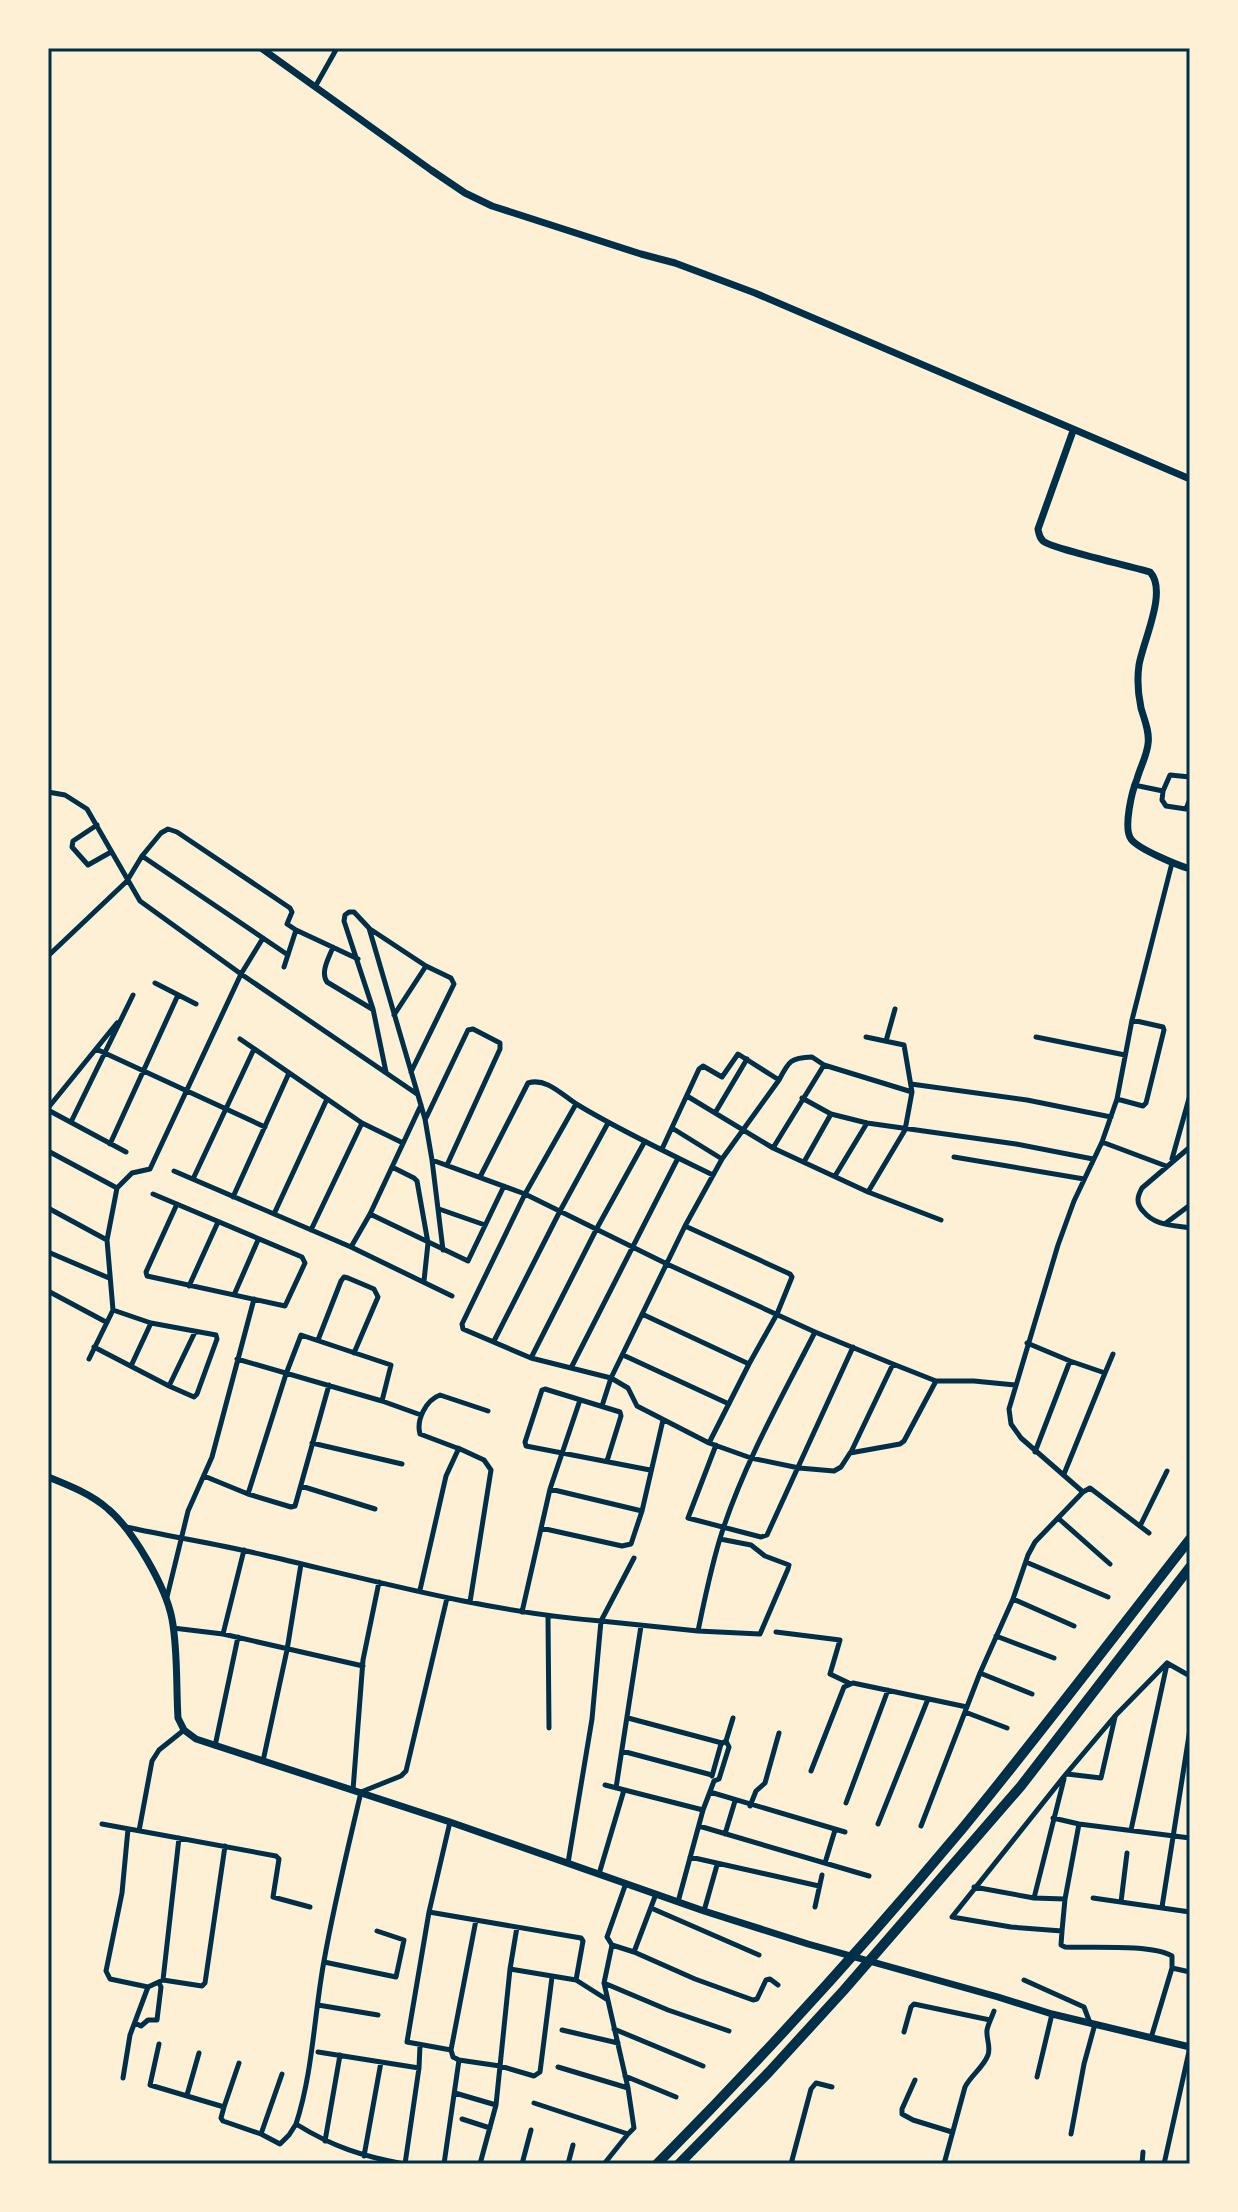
<svg xmlns="http://www.w3.org/2000/svg" width="1238" height="2212" font-family="Lato,sans-serif">
	<style>
		.lines { fill: none; stroke-linecap: round; stroke-linejoin: round }
		.minor { stroke: #003049; stroke-width: 5 }
		.tertiary { stroke: #003049; stroke-width: 7 }
		.secondary { stroke: #003049; stroke-width: 7 }
		.motorway { stroke: #003049; stroke-width: 10 }
		.neatline { fill: none; stroke: #003049; stroke-width: 3 }
	</style>
	<rect width="100%" height="100%" fill="#fdf0d5"/>
	<g class="lines">
		<!-- minor -->
		<path class="minor" d="M315 87 337 48
			M1134 785 1163 791 1162 800 1166 806 1186 809 1190 799
			M1163 791 1170 775 1190 777
			M48 792 65 795 87 809 140 901 241 974 417 1094
			M97 825 73 841 72 847 88 865 111 852
			M142 856 288 955
			M370 929 426 966 451 978 454 984 411 1072
			M296 930 358 959
			M333 947C329 958 320 972 327 982L372 1009
			M48 956 127 881 142 856 161 833 168 829 177 832 290 908 292 912 287 924 296 930 284 967
			M155 983 196 1004
			M394 1015 426 966
			M866 1037 904 1045 912 1092 905 1130 868 1192
			M1036 1037 1125 1055
			M240 1039 362 1123 403 1143
			M886 1041 895 1009
			M96 1049 265 1127
			M386 1072 373 1009 344 921 345 915 349 912H354L369 928 425 1119 432 1160 443 1250
			M911 1084 1027 1100 1111 1117
			M687 1096 773 1148 868 1192 941 1220
			M802 1098 831 1114 867 1123 1016 1144 1093 1159
			M1117 1099 1143 1106 1146 1103 1164 1030 1163 1027 1132 1020
			M576 1104 525 1194 462 1324 463 1329 531 1358 611 1378 628 1388 637 1406 709 1443 751 1458 799 1468 834 1471 841 1467 850 1453 900 1444 904 1441 936 1381
			M48 1108 117 1023
			M48 1110 126 1152
			M715 1113 747 1059
			M426 1118 468 1030 473 1029 500 1043V1049L447 1165
			M71 1122 133 995
			M672 1128 722 1159
			M1102 1142 1166 1166
			M110 1144 178 995
			M1190 1147 1142 1188C1137 1197 1136 1203 1143 1211 1155 1226 1172 1225 1190 1228
			M773 1148 824 1065 912 1092
			M662 1149 699 1069 703 1066 722 1077 738 1054 779 1080C789 1061 790 1058 812 1057L824 1065
			M48 1151 117 1188
			M954 1157 1084 1179
			M1172 1159 1190 1095
			M432 1160 525 1194 667 1264 815 1332 893 1364 936 1381H974L1015 1385
			M804 1162 831 1114
			M392 1167 414 1178 417 1181 428 1243 424 1281
			M174 1171 351 1247 452 1296
			M835 1176 867 1123
			M480 1177 528 1083C547 1077 563 1096 578 1105 621 1131 668 1153 713 1175
			M193 1179 254 1049
			M153 1194 302 1257 305 1263 285 1306 147 1276 146 1272 177 1204
			M233 1197 289 1073
			M48 1208 107 1240
			M439 1209 485 1225
			M274 1214 327 1099
			M370 1214 468 1261 504 1186
			M1166 1223 1190 1205
			M685 1226 790 1274 792 1277 777 1314 749 1364 709 1443
			M311 1230 362 1123
			M351 1247 370 1214 421 1105
			M48 1252 109 1278
			M189 1286 218 1222
			M48 1291 106 1322
			M234 1295 258 1240
			M642 1314 749 1364
			M318 1340 341 1281 344 1277 348 1278 374 1289 378 1297 354 1353
			M494 1341 560 1211 608 1123
			M1027 1343 1070 1361 1105 1373 1064 1474
			M94 1347 169 1386 194 1397 197 1394 217 1339 216 1335 151 1323 113 1310
			M623 1355 729 1404
			M531 1358 597 1228 645 1141
			M89 1359 113 1310 107 1240 117 1188 132 1173 150 1169 241 974 263 938
			M237 1359 382 1401 391 1365 301 1335 286 1374 248 1494
			M131 1366 151 1323
			M571 1368 678 1158
			M1105 1373 1113 1354
			M169 1386 195 1332
			M382 1401 421 1415
			M602 1406 611 1378 685 1226 722 1159 779 1080
			M312 1443 402 1464
			M716 1445 688 1518 761 1537 767 1535 853 1347
			M458 1448 484 1460 491 1470 470 1602
			M851 1452 893 1364
			M1035 1452 1070 1361
			M607 1461 621 1416 620 1412 545 1389 542 1390 525 1442 526 1446 650 1470
			M204 1476 248 1494 291 1507 295 1506 329 1385
			M301 1486 375 1509
			M550 1489 642 1511
			M1083 1492 1021 1438 1011 1424 1009 1409 1058 1245 1074 1201 1102 1142 1117 1099 1132 1020 1172 863
			M1058 1518 1110 1564
			M1140 1526 1167 1471
			M126 1527C172 1537 218 1544 264 1555 375 1581 487 1612 601 1621L634 1558
			M541 1528 622 1546 631 1544 642 1511 663 1420
			M1026 1562 1108 1597
			M420 1590 446 1476 458 1450 457 1448 420 1434C416 1420 426 1400 440 1395L488 1411
			M167 1597 188 1511 212 1457 254 1299
			M1013 1599 1074 1626
			M522 1612 550 1489 580 1400
			M548 1617 549 1728
			M173 1628 223 1634 363 1666
			M698 1631 760 1634 788 1569 789 1565 765 1556 751 1545 720 1539
			M776 1632 840 1640 830 1674 849 1683
			M223 1634 244 1550
			M996 1636 1054 1658
			M1167 1663 1190 1676
			M980 1673 1032 1694
			M965 1712 1007 1728
			M628 1718 722 1743
			M215 1746 238 1637
			M622 1751 712 1775
			M263 1761 287 1650 301 1564
			M811 1771 844 1687 853 1683 967 1707
			M1067 1774 1101 1778 1115 1717
			M712 1776 721 1744 726 1741 733 1718
			M605 1785 703 1810
			M616 1788 641 1626
			M353 1790 363 1660 379 1582
			M710 1792 845 1832
			M846 1803 888 1690
			M750 1806 756 1791 765 1783 779 1733
			M1053 1818 1079 1824 1190 1838
			M450 1822 429 1912 407 2042 451 2050 453 2057 459 2060 500 2066 534 2076 540 2072 552 1977
			M102 1824 276 1856 279 1859 273 1897 310 1907
			M878 1824 928 1699
			M1079 1824 1065 1899 1062 1931 1011 1927 952 1917 1066 1774 1115 1716 1167 1663
			M699 1826 869 1876
			M921 1826 980 1673 1013 1599 1028 1555 1035 1542 1083 1492 1090 1488 1149 1533
			M128 1829 122 1893 106 1971 110 1979 148 1987
			M1131 1830 1167 1664
			M139 1831 152 1761 159 1750 184 1730
			M725 1834 735 1801
			M690 1857 819 1886
			M568 1863 592 1719 601 1621 698 1631C705 1597 712 1562 723 1529 746 1460 782 1397 815 1332
			M825 1863 835 1830
			M599 1874 624 1790
			M626 1883 607 1937 612 1945 634 1952 695 1979 753 2000 757 1999 766 1980 770 1979 778 1985
			M974 1887 1034 1898 1065 1899
			M1034 1898 1064 1779
			M1093 1898 1190 1912
			M678 1902 703 1810 714 1781 719 1779 729 1747 726 1741
			M1121 1902 1127 1853
			M815 1907 822 1875
			M1162 1907 1190 1729
			M651 1908 759 1955
			M704 1911 717 1865
			M429 1912 581 1938 583 1941 576 1980
			M1062 1931 1061 1945 1065 1947C1091 1948 1151 1944 1172 1956V1968L1190 1972
			M634 1952 656 1894
			M324 1962 396 1977 404 1940 377 1931
			M510 1969 576 1980 606 1999
			M163 1980 202 1986 205 1983 225 1846
			M1024 1980 1084 2007 1090 2023
			M604 1983 668 2010 729 2031
			M318 2005 378 2015
			M135 2023 141 2026 148 2020H157L161 1987 159 1983
			M614 2029 703 2066
			M562 2030 618 2043
			M904 2032 911 2007 914 2004 990 2020
			M1151 2038 1172 1968
			M159 2044 150 2085 224 2107 221 2118 223 2121 261 2134 280 2144 289 2135 296 2124C333 2147 362 2156 404 2164
			M451 2050 476 1920
			M318 2052 419 2068
			M558 2067 628 2088
			M625 2076 676 2097
			M1037 2077 1052 2014
			M123 2078 130 2035 148 1987 163 1980 179 1838
			M915 2080 902 2109V2114L913 2120 952 2132
			M455 2093 496 2105
			M187 2095 199 2053
			M534 2103 628 2134 634 2128 628 2088 604 1983 612 1945
			M224 2107 239 2063
			M462 2119 490 2128
			M296 2124C313 2072 314 2015 324 1961 334 1904 348 1848 361 1792L401 1776 406 1771 447 1598
			M261 2134 282 2074
			M1071 2134 1084 2064 1095 2024
			M325 2141 340 2055
			M364 2156 381 2062
			M405 2164 419 2068 420 2045
			M412 2164H448
			M444 2164 459 2060
			M480 2164 496 2105 510 1969 517 1927
			M522 2164 531 2130
			M568 2164 573 2145
			M604 2164 628 2134
			M791 2164 811 2089 816 2083 832 2087
			M944 2164 965 2087C971 2075 983 2068 988 2055 991 2046 986 2039 987 2030 988 2024 992 2017 994 2011
			M1142 2164 1143 2152
			M1164 2164 1190 2047"/>
		<!-- tertiary -->
		<path class="tertiary" d="M1073 431 1038 529C1039 534 1039 537 1043 541 1050 548 1133 567 1150 572 1168 591 1143 641 1139 665 1137 679 1138 694 1141 708 1144 719 1150 732 1148 744 1147 755 1140 768 1137 779 1132 791 1123 828 1131 839 1138 849 1177 865 1190 869"/>
		<!-- secondary -->
		<path class="secondary" d="M261 48 431 170 465 193 492 206 641 254 675 263 755 293 1190 479
			M48 1477C68 1485 91 1494 108 1509 133 1530 166 1587 172 1619 178 1651 176 1686 178 1718L184 1730 196 1739 450 1822 704 1911 808 1944 998 1997 1052 2014 1190 2047"/>
		<!-- motorway -->
		<path class="motorway" d="M657 2164C763 2057 865 1945 962 1829 1040 1734 1114 1636 1190 1539
			M679 2164 769 2072 844 1990 1021 1786 1190 1567"/>
	</g>
	<!-- border -->
	<rect width="1238" height="2212" fill="none" stroke="#fdf0d5" stroke-width="100"/>
	<rect x="50" y="50" width="1138" height="2112" class="neatline"/>
</svg>
